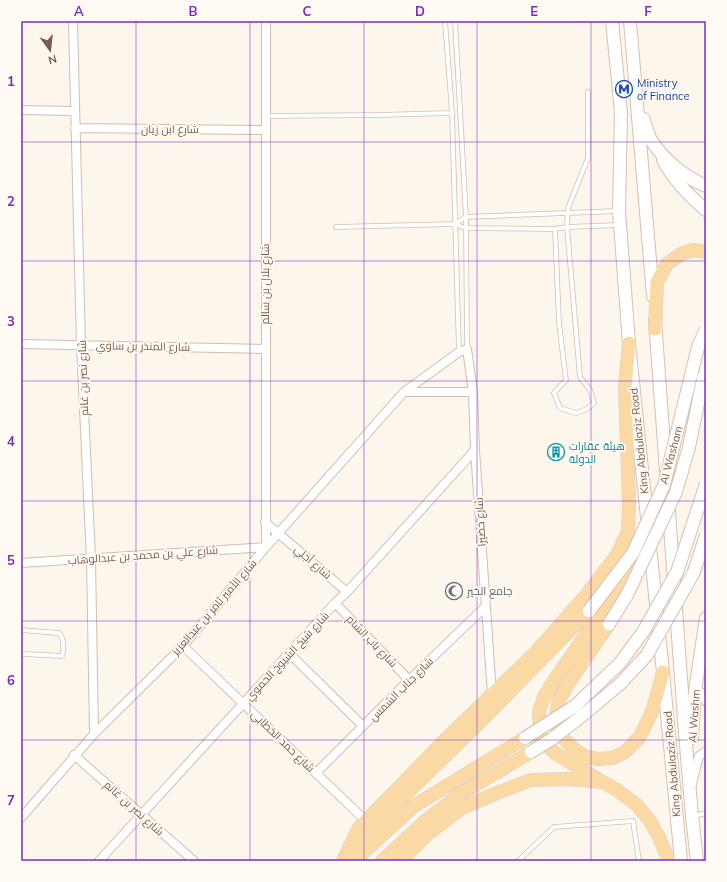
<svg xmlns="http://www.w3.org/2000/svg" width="727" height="882" font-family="Mulish,Cairo,sans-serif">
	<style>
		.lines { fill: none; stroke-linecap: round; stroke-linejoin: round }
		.lane-casing { stroke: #d1beb0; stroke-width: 5.5 }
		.street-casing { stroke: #d1beb0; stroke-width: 10 }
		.secondary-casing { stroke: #d6c0b0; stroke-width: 14 }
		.primary-casing { stroke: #dad1cd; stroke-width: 14 }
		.lane { stroke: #fff; stroke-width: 4 }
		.street { stroke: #fff; stroke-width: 8 }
		.secondary { stroke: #fff; stroke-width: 12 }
		.primary { stroke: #fbd9a5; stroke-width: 13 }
		.secondary-bridge-casing { stroke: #d6c0b0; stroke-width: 14; stroke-linecap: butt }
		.secondary-bridge { stroke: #fff; stroke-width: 12 }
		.grid { fill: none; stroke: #7b2cbf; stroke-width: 1; stroke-opacity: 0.55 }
		.labels { text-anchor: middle; stroke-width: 3.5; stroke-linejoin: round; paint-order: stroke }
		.transit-label { font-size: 11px; fill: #164399; stroke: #fffaf3; text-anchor: start }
		.street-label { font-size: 11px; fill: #7a5c4d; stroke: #fffaf3 }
		.culture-label { font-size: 11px; fill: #0d838f; stroke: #fffaf3; text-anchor: start }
		.worship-label { font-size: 11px; fill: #5b616d; stroke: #fffaf3; text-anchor: start }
		.neatline { fill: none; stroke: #7b2cbf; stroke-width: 1.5 }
		.grid-label { font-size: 13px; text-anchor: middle; font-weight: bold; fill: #7b2cbf }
	</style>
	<rect width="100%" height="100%" fill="#fdf6ec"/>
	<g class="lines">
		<!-- lane casing -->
		<g class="lane-casing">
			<path id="lane" d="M445 21 452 113 459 352
				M455 21 466 217 467 349
				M266 116 378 115 452 113
				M455 224 466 217 618 211
				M336 227 455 224 465 228 555 229 567 227 618 225
				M555 229 559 323 566 380 554 393 560 408 576 413 587 409 594 403 590 390 580 377 567 227 568 208 588 158V92
				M21 630 59 633C64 638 64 649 62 656L23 654
				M694 816 706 813
				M518 861 554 827 633 821 639 861"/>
		</g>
		<!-- street casing -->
		<g class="street-casing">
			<path id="street" d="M73 21 81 345 91 559 94 734
				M21 110 74 111
				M75 128 265 130
				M21 344 265 349
				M404 392H473
				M265 522 347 592
				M21 563 266 547V21
				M335 603 409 680
				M183 646 366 821
				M289 655 294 658 363 726
				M696 685 706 702
				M74 755 194 861
				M316 773 409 680 486 606
				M692 784 699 756 706 751
				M21 818 94 734 183 646 266 547 404 392 459 352 467 349 473 392 475 450 492 694
				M99 861 335 603 347 592 475 450"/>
		</g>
		<!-- secondary casing -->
		<g class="secondary-casing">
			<path id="secondary" d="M612 21 621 112 619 211 629 343 663 672 681 861
				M630 21 653 296
				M644 119C646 127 648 136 653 143 665 161 686 178 706 186
				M663 160C673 179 689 196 706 210
				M655 320 685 733 692 816 697 861
				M692 738 695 691 706 618"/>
		</g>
		<!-- primary casing -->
		<g class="primary-casing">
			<path id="primary" d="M655 329 657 282 667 264 681 254 693 250 706 252
				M609 624 568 684 558 702 556 717 557 727 565 740 574 749 586 757 598 759 613 758 625 752 639 738 652 712 663 672
				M599 780 555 753 540 738 539 711 544 697 557 676 617 590 630 560
				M351 852 398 802 478 724 589 611
				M343 861 358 829 452 733 536 652 587 594 617 555 628 531 629 503 625 387 629 343
				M354 861 414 806 525 738
				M382 861 423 823 457 796 531 752
				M400 861 428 834 462 808 497 793 531 780 570 779 603 782 617 790 637 805 650 821 659 837 669 861"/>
		</g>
		<!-- lane -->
		<use href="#lane" class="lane"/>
		<!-- street -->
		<use href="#street" class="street"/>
		<!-- secondary -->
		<use href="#secondary" class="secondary"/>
		<!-- primary -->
		<use href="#primary" class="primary"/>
		<!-- secondary-bridge casing -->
		<g class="secondary-bridge-casing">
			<path id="secondary-bridge" d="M589 611 633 553 664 485 698 347 706 329
				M609 624 627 595 676 492 689 447 703 379 706 371
				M525 738 575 706 620 663 643 632 677 572 706 484
				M531 752 552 739 583 715 620 684 647 655 694 572 706 535"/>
		</g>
		<!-- secondary-bridge -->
		<use href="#secondary-bridge" class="secondary-bridge"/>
	</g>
	<!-- grid -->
	<path class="grid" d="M136 21V861M250 21V861M364 21V861M477 21V861M591 21V861M21 142H706M21 261H706M21 381H706M21 501H706M21 621H706M21 740H706"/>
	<!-- icons -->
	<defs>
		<g id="metro-ring" transform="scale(0.9)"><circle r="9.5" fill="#fffaf3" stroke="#1a4fb4" stroke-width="1.5"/><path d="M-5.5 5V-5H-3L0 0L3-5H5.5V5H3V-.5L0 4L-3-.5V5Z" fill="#1a4fb4"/></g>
		<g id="building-ring" transform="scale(0.9)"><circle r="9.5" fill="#fffaf3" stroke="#0f9aa8" stroke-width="1.5"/><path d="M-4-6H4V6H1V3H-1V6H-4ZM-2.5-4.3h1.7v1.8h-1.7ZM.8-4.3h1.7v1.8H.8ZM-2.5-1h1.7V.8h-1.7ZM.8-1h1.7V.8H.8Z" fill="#0f9aa8"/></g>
		<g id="mosque-ring" transform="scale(0.9)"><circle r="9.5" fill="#fffaf3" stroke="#6b7280" stroke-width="1.5"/><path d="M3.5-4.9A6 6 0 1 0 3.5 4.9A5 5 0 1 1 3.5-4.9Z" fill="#6b7280"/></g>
	</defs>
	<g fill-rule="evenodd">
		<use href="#metro-ring" x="624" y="89"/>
		<use href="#building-ring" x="556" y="452"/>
		<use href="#mosque-ring" x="454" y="591"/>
	</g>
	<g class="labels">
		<!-- transit labels -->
		<g class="transit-label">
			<text x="637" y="87">Ministry<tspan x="637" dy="13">of Finance</tspan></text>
		</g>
		<!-- street labels -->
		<g class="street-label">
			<text x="170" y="133">شارع ابن زيان</text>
			<text transform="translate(265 284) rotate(-90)" y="4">شارع بلال بن سالم</text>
			<text transform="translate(143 346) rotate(1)" y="4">شارع المنذر بن ساوي</text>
			<text transform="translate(83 378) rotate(-92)" y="4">شارع نصر بن غانم</text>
			<text transform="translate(639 441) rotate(-96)" y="4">King Abdulaziz Road</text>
			<text transform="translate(671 455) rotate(-75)" y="4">Al Washam</text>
			<text transform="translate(480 522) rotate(-94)" y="4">شارع خضيرا</text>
			<text transform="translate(143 555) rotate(-4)" y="4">شارع علي بن محمد بن عبدالوهاب</text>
			<text transform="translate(313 562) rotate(41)" y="4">شارع أجلي</text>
			<text transform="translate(214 607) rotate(-49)" y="4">شارع الأمير ثامر بن عبدالعزيز</text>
			<text transform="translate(372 641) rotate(46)" y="4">شارع باب الشام</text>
			<text transform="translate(287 656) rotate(-47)" y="4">شارع شيخ الشيوخ الحموي</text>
			<text transform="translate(401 689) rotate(-45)" y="4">شارع جناب الشمس</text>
			<text transform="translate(694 716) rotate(-86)" y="4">Al Washm</text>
			<text transform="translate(283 741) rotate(44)" y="4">شارع حمد الخطابي</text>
			<text transform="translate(672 764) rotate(-95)" y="4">King Abdulaziz Road</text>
			<text transform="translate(134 808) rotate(42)" y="4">شارع نصر بن غانم</text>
		</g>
		<!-- culture labels -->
		<g class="culture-label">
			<text x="569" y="450">هيئة عقارات<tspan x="569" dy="13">الدولة</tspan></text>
		</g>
		<!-- worship labels -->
		<g class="worship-label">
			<text x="467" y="595">جامع الخير</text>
		</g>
	</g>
	<!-- border -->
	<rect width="727" height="882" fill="none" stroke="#fffaf3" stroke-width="44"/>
	<!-- north arrow -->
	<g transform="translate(50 50) rotate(165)" stroke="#fffaf3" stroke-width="3" paint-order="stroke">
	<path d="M0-3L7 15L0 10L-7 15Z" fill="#7a5c4d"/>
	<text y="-6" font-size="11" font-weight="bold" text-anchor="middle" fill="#7a5c4d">N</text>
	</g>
	<rect x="22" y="22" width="683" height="838" class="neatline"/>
	<g class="grid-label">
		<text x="79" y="16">A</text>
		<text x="193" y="16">B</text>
		<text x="307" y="16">C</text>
		<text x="420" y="16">D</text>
		<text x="534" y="16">E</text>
		<text x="648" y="16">F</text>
		<text x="11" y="86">1</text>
		<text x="11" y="206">2</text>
		<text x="11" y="326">3</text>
		<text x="11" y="446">4</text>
		<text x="11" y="565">5</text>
		<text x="11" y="685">6</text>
		<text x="11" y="805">7</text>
	</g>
</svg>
